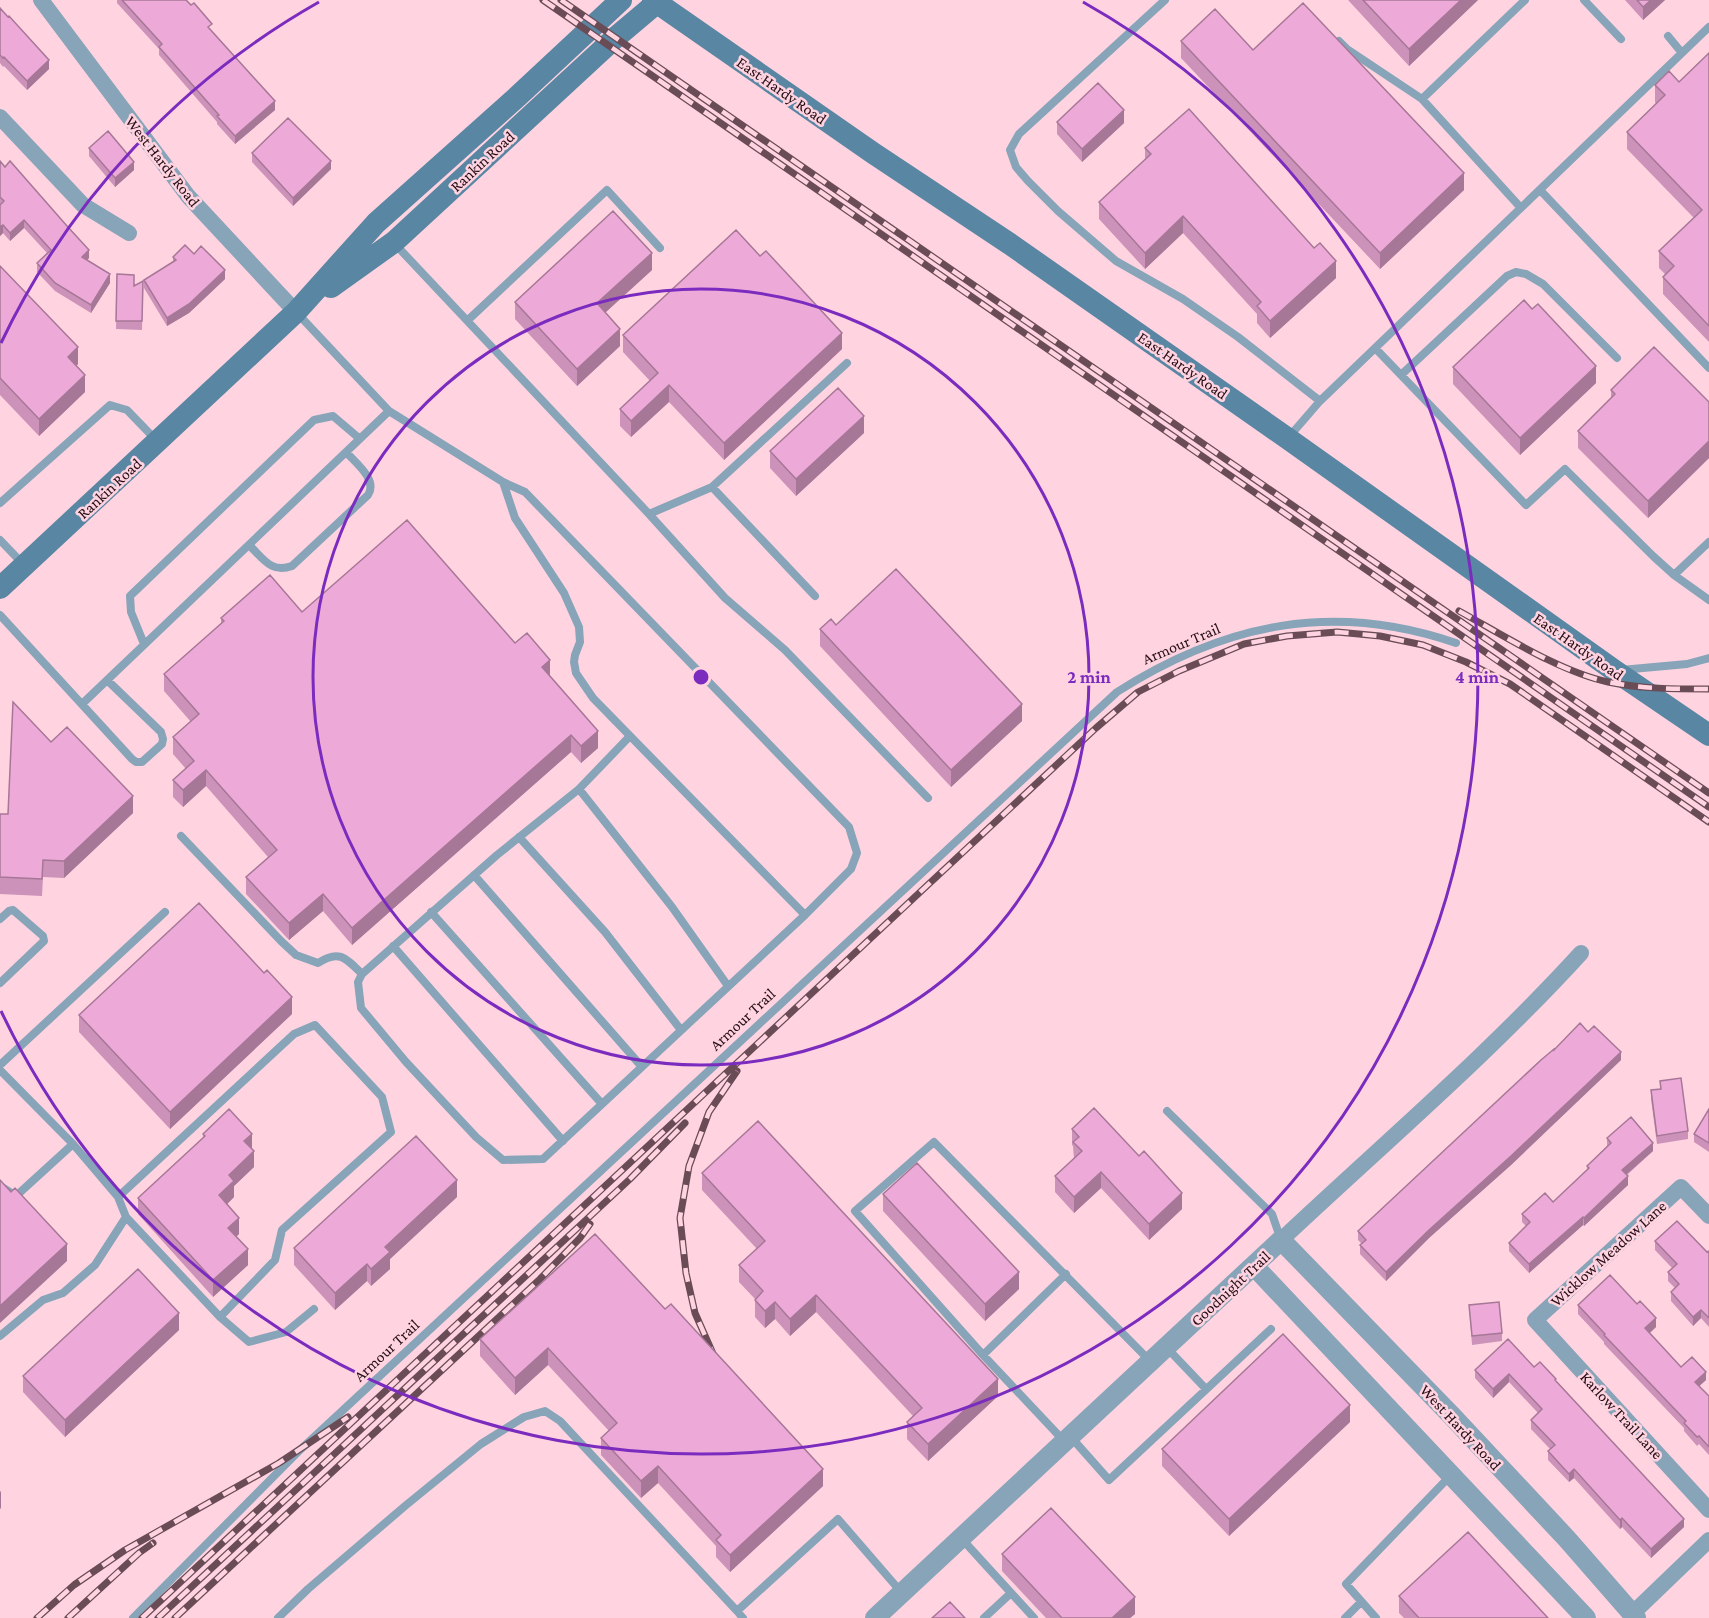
<svg xmlns="http://www.w3.org/2000/svg" width="1709" height="1618" font-family="'Crimson Pro',serif">
	<style>
		.lines { fill: none; stroke-linecap: round; stroke-linejoin: round }
		.service { stroke: #87a4b8; stroke-width: 8 }
		.minor { stroke: #87a4b8; stroke-width: 16 }
		.tertiary { stroke: #87a4b8; stroke-width: 20 }
		.secondary { stroke: #5986a3; stroke-width: 22 }
		.rail-casing { stroke: #6a4c56; stroke-width: 7 }
		.rail { stroke: #ffd4e0; stroke-width: 4.5; stroke-dasharray: 14; stroke-linecap: butt }
		.wall { fill: #cc92ba }
		.shaded-wall { fill: #a67797 }
		.building { fill: #edaad8; stroke: #a67797; stroke-width: 1.5 }
		.ring { fill: none; stroke: #7b2cbf; stroke-width: 3 }
		.labels { text-anchor: middle; stroke-width: 5; stroke-linejoin: round; paint-order: stroke }
		.street-label { font-size: 16px; fill: #250d15; stroke: #ffd4e0 }
		.centre { fill: #7b2cbf; stroke: #ffd4e0; stroke-width: 3 }
		.ring-label { font-size: 18px; text-anchor: middle; font-weight: bold; fill: #7b2cbf; stroke: #ffd4e0; stroke-width: 5; stroke-linejoin: round; paint-order: stroke }
	</style>
	<rect width="100%" height="100%" fill="#ffd4e0"/>
	<g class="lines">
		<!-- service -->
		<path class="service" d="M1165 0 1019 134 1010 150 1016 167 1028 181 1058 211 1116 261 1183 299 1238 337 1320 401
			M1584 0 1621 39
			M1668 36 1682 53
			M1339 41 1347 49 1422 99 1521 208
			M1422 99 1525 0
			M1540 190 1709 368
			M394 243 649 514 712 487 847 363
			M468 320 607 190 660 248
			M1375 348 1526 505 1565 469 1653 556 1674 575 1709 600
			M1401 375 1507 276 1516 272 1526 274 1543 284 1617 358
			M1288 438 1320 401 1709 27
			M503 482 515 518 564 593 579 627 580 642 575 655 574 662 576 673 593 698 805 915
			M712 487 815 596
			M0 503 110 405 127 410 156 440
			M649 514 725 598 785 650 928 798
			M0 540 23 564
			M249 545C263 558 271 574 292 566L368 495C378 480 356 463 346 452
			M1674 575 1709 542
			M0 615 132 759 136 762H142L162 744 163 739 161 732 107 680
			M144 644 131 612 130 596 314 420 333 416 360 439
			M1621 670 1687 664 1709 658
			M82 704 389 411
			M579 789 630 736
			M181 836 281 941 296 955 318 963C339 949 346 958 362 974L358 982 361 1008 406 1062 476 1137 503 1160 543 1159 805 915 851 869 857 853 849 827 525 492 503 482 389 411 298 314
			M519 837 605 932 681 1030
			M474 875 642 1067
			M431 912 602 1104
			M0 919 9 911 13 910 43 936 44 941 0 983
			M393 946 563 1141
			M362 974 497 855 579 789 672 907 728 986
			M0 1065 165 912
			M0 1070 73 1144 118 1197 126 1217 220 1317 249 1342 286 1332 314 1309
			M1167 1111 1272 1214 1281 1240
			M0 1186 16 1196 73 1144
			M118 1197 294 1034 315 1025 382 1097 391 1132 282 1230 275 1260 220 1317
			M0 1336 43 1300 63 1293 95 1265 126 1217
			M1167 1348 1206 1389
			M983 1355 1066 1274
			M1070 1436 1109 1480 1271 1329
			M1064 1441 983 1355 855 1211 934 1142 1151 1362
			M961 1538 1034 1618
			M133 1618 300 1450 1117 692C1225 623 1334 601 1456 643
			M278 1618 308 1589 405 1506 481 1444 524 1417 545 1411 560 1421 737 1611
			M743 1618 737 1611 838 1519 902 1593
			M984 1618 1011 1593
			M1345 1618 1361 1602
			M1376 1618 1346 1584 1451 1475"/>
		<!-- minor -->
		<path class="minor" d="M41 0 188 196 296 312
			M0 117 83 205 129 233
			M1709 1216 1681 1187 1535 1320 1709 1510
			M1281 1240C1382 1145 1488 1055 1581 953
			M1632 1614 1709 1540"/>
		<!-- tertiary -->
		<path class="tertiary" d="M1254 1266 1586 1618
			M875 1618 1281 1240 1452 1416 1567 1539 1636 1618"/>
		<!-- secondary -->
		<path class="secondary" d="M653 0 873 153 1010 244 1287 438 1615 671 1709 735
			M331 287 394 242 615 38 660 0
			M0 588 296 312 376 223 518 96 621 0"/>
		<!-- rail casing -->
		<g class="rail-casing">
			<path id="rail" d="M543 0 1709 807
				M561 0 1709 793
				M1459 611C1503 635 1560 672 1608 682 1642 689 1675 689 1709 689
				M717 1360 714 1356 695 1313 686 1273 680 1218 689 1166 709 1112 737 1071
				M37 1618 74 1585 125 1550 279 1463 348 1417
				M68 1618 139 1553 153 1543
				M142 1618 1096 728 1138 692 1179 671 1244 644 1287 636 1337 632 1380 636 1423 645 1466 662 1510 684 1709 822
				M158 1618 630 1179 685 1123
				M175 1618 540 1279 580 1238 590 1224"/>
		</g>
		<!-- rail -->
		<use href="#rail" class="rail"/>
	</g>
	<!-- wall -->
	<path class="wall" d="M117 0H186L275 110 235 144 217 124V122L159 55V49L117 3Z
		M1348 0H1478L1409 66Z
		M1625 0H1665L1643 20Z
		M0 8 49 69 27 90 4 66 3 67 0 63Z
		M1181 41 1253 50 1464 190 1380 269 1181 58Z
		M1709 53V342L1663 294V277L1665 274 1659 268V251L1694 218 1627 149V132L1656 104 1655 102V85L1679 82Z
		M1057 122 1124 123 1082 162 1057 134Z
		M89 148 134 170 115 187 89 156Z
		M1145 148 1336 278 1270 338 1257 323V314L1183 233 1145 269 1099 219V202L1145 160Z
		M252 153 331 169 293 206 252 162Z
		M0 161 89 258 87 260 110 283 91 313 55 291 37 272V263L47 253 24 228 10 241 3 233 0 236Z
		M173 257 225 279 189 313 167 326 144 288V280L173 262Z
		M0 266 78 364 76 366 85 392 39 436 0 395Z
		M652 270 605 313 620 346 577 386 515 319V302Z
		M117 274 134 286 143 281 142 330 116 329Z
		M623 335 842 349 724 460 669 402 631 437 620 426V409L650 381 623 352Z
		M1453 367 1596 383 1520 455 1453 384Z
		M1611 390 1709 402V458L1648 518 1578 448V431L1611 398Z
		M864 433 796 496 770 468V451Z
		M302 612 515 643 550 676 598 748 581 763 571 752 352 945 323 911 289 940 246 894V877L268 857 206 786 183 807 173 797V780L186 769 173 754V737L191 722 164 691V674L221 624V618Z
		M836 625 1022 721 951 787 820 646V629Z
		M51 742 133 813 64 878 43 877 42 896 0 894V814H8Z
		M292 1014 170 1129 79 1032V1015Z
		M1554 1050 1621 1060 1511 1165 1429 1238 1386 1281 1360 1254V1245L1362 1244 1358 1240V1231Z
		M1660 1081 1688 1131V1139L1657 1144 1651 1099V1090L1660 1089Z
		M1709 1109V1152L1694 1142V1134Z
		M1072 1129 1182 1209 1149 1240 1101 1188 1074 1213 1055 1192V1176L1074 1159 1073 1146 1072 1145Z
		M203 1134 252 1148 254 1167 234 1186V1197L227 1204 239 1234 237 1236 248 1265 213 1297 138 1214V1198L203 1139Z
		M1607 1138 1653 1151 1627 1175 1628 1185 1584 1226 1583 1225 1529 1273 1509 1251V1243L1526 1226 1522 1222V1214L1553 1202 1587 1171V1166L1607 1146Z
		M702 1173 998 1396 928 1461 907 1439V1422L913 1416 816 1312 790 1336 775 1319 765 1328 755 1317V1299L739 1282V1265L757 1249 702 1190Z
		M883 1194 1019 1289 985 1321 883 1211Z
		M457 1197 390 1259V1269L371 1286 367 1281 335 1310 294 1265V1248Z
		M595 1234 823 1486 730 1572 716 1557V1546L658 1483 641 1498 601 1455V1438L609 1431 548 1365 515 1395 480 1356V1339Z
		M1655 1241 1707 1252 1709 1251V1327L1701 1318 1693 1326 1671 1301V1292L1675 1288 1668 1281V1272L1672 1268 1655 1250Z
		M1469 1305 1502 1333V1341L1472 1345Z
		M1578 1305 1656 1327 1650 1333 1681 1367 1706 1380 1699 1386 1709 1396V1455L1699 1444 1697 1446 1684 1431V1428L1604 1344V1342L1578 1314Z
		M179 1330 65 1437 23 1392V1376Z
		M1534 1367 1556 1382 1684 1527 1651 1558 1622 1527 1620 1529 1574 1478 1569 1482 1548 1460V1451L1550 1449 1531 1429V1420L1538 1413 1509 1382 1493 1398 1475 1378V1370Z
		M1350 1422 1229 1536 1162 1466V1449Z
		M1002 1554 1135 1614 1130 1618H1046L1002 1571Z
		M1399 1596 1548 1618H1404L1399 1613Z"/>
	<!-- shaded-wall -->
	<path class="shaded-wall" d="M1461 0H1478L1409 66V49Z
		M1651 0H1665L1643 20V7Z
		M49 60V69L27 90V81Z
		M275 101V110L235 144V136Z
		M1124 110V123L1082 162V149Z
		M331 161V169L293 206V198Z
		M134 162V170L115 187V178Z
		M1464 173V190L1380 269V253Z
		M1183 216V233L1145 269V253Z
		M24 220V228L10 241V233Z
		M3 225V233L0 236V227Z
		M89 250V258L82 265V257Z
		M652 253V270L597 320V303Z
		M1336 261V278L1270 338V321Z
		M225 270V279L189 313 167 326V318Z
		M110 274V283L91 313V305Z
		M620 329V346L577 386V369Z
		M842 333V349L724 460V443Z
		M78 347V364L68 374V357Z
		M1596 366V383L1520 455V438Z
		M85 375V392L39 436V419Z
		M669 385V402L631 437V421Z
		M864 416V433L796 496V479Z
		M1709 441V458L1648 518V501Z
		M550 660V677L542 667Z
		M1022 704V721L951 787V770Z
		M598 731V748L581 763V746Z
		M571 735V752L352 945V928Z
		M206 770V786L183 807V790Z
		M133 796V813L64 878V861Z
		M323 894V911L289 940V923Z
		M292 997V1014L170 1129V1112Z
		M1621 1052V1060L1511 1165 1429 1238 1386 1281V1272L1429 1230Z
		M252 1134V1150L244 1141Z
		M1653 1143V1151L1622 1178V1170Z
		M254 1151V1167L234 1186V1197L219 1212V1195L229 1175Z
		M1101 1172V1188L1074 1213V1197Z
		M1628 1176V1185L1584 1226V1218Z
		M457 1180V1197L390 1259V1269L371 1286V1269L385 1247Z
		M1182 1193V1209L1149 1240V1224Z
		M1583 1217V1225L1529 1273V1264Z
		M239 1218V1234L228 1244V1228Z
		M67 1244V1261L0 1323V1306Z
		M248 1249V1265L213 1297V1280Z
		M367 1264V1281L335 1310V1293Z
		M1019 1272V1289L985 1321V1304Z
		M816 1295V1312L790 1336V1319Z
		M775 1302V1319L765 1328V1311Z
		M1701 1310V1318L1693 1326V1317Z
		M179 1313V1330L65 1437V1420Z
		M1656 1318V1327L1645 1337V1328Z
		M548 1348V1365L515 1395V1378Z
		M1706 1372V1380L1695 1390V1382Z
		M1509 1374V1382L1493 1398V1389Z
		M998 1379V1396L928 1461V1444Z
		M1350 1405V1422L1229 1536V1519Z
		M658 1466V1483L641 1498V1481Z
		M823 1469V1486L730 1572V1555Z
		M1574 1469V1478L1569 1482V1474Z
		M1 1491V1508L0 1509V1492Z
		M1622 1518V1527L1620 1529V1520Z
		M1684 1519V1527L1651 1558V1549Z
		M1135 1597V1614L1130 1618H1112Z"/>
	<!-- building -->
	<path class="building" d="M122 0H186L191 5 194 3 212 24 208 27 275 101 235 136 217 116 219 115 159 47 162 44Z
		M1363 0H1461L1409 49Z
		M1637 0H1651L1643 7Z
		M1303 3 1464 173 1380 253 1181 41 1215 9 1253 50Z
		M0 8 8 17 9 16 49 60 27 81 4 57 3 58 0 55Z
		M1709 53V326L1663 277 1674 266 1659 251 1702 210 1627 132 1665 95 1655 85 1669 71 1679 82Z
		M1098 83 1124 110 1082 149 1057 122Z
		M1189 109 1314 248 1320 243 1336 261 1270 321 1257 306 1261 302 1183 216 1145 253 1099 202 1151 154 1145 148Z
		M288 118 331 161 293 198 252 153Z
		M108 131 134 162 115 178 89 148Z
		M0 161 5 167 10 161 67 226 89 250 82 257 110 274 91 305 55 283 37 263 51 250 24 220 10 233 3 225 0 227V205L4 201 0 197Z
		M613 211 652 253 597 303 620 329 577 369 515 302Z
		M736 230 760 256 766 251 842 333 724 443 669 385 631 421 620 409 658 373 623 335Z
		M185 245 194 254 201 246 225 270 189 304 167 318 144 280 176 260 173 257Z
		M0 266 78 347 68 357 85 375 39 419 0 378Z
		M117 274 134 275V286L143 281 142 321H116Z
		M1524 300 1532 309 1538 304 1596 366 1520 438 1453 367Z
		M1654 347 1709 402V441L1648 501 1578 431 1615 394 1611 390Z
		M838 388 864 416 796 479 770 451Z
		M407 520 515 643 527 633 550 660 542 667 598 731 581 746 571 735 352 928 323 894 289 923 246 877 277 850 206 770 183 790 173 780 194 761 173 737 199 714 164 674 224 621 221 618 270 575 302 612Z
		M896 569 1022 704 951 770 820 629 831 619 836 625Z
		M13 702 51 742 67 727 133 796 64 861 43 860 42 879 0 877V814H8Z
		M199 903 264 973 267 970 292 997 170 1112 79 1015Z
		M1580 1023 1588 1032 1594 1026 1621 1052 1511 1156 1429 1230 1386 1272 1360 1245 1366 1240 1358 1231 1541 1060 1554 1049V1050Z
		M1681 1078 1688 1131 1657 1136 1651 1090 1661 1089 1660 1081Z
		M1094 1108 1139 1156 1144 1151 1182 1193 1149 1224 1101 1172 1074 1197 1055 1176 1082 1151 1073 1142 1079 1137 1072 1129Z
		M229 1109 252 1134 244 1141 254 1151 229 1175 234 1181 219 1195 239 1218 228 1228 248 1249 213 1280 138 1198 205 1136 203 1134Z
		M1709 1109V1143L1694 1134Z
		M1631 1117 1653 1143 1622 1170 1628 1176 1584 1218 1583 1217 1529 1264 1509 1243 1530 1222 1522 1214 1545 1193 1553 1202 1589 1168 1587 1166 1611 1143 1607 1138Z
		M758 1121 998 1379 928 1444 907 1422 922 1408 816 1295 790 1319 775 1302 765 1311 755 1300 763 1291 739 1265 765 1241 702 1173Z
		M416 1136 457 1180 385 1247 390 1252 371 1269 367 1264 335 1293 294 1248Z
		M917 1163 1019 1272 985 1304 883 1194Z
		M0 1180 11 1192 15 1188 67 1244 0 1306Z
		M1677 1221 1707 1252 1709 1251V1318L1701 1310 1693 1317 1671 1292 1679 1284 1668 1272 1677 1264 1655 1241Z
		M595 1234 665 1309 671 1304 823 1469 730 1555 716 1540 721 1535 658 1466 641 1481 601 1438 617 1423 548 1348 515 1378 480 1339Z
		M138 1269 179 1313 65 1420 23 1376Z
		M1610 1275 1637 1304 1640 1301 1656 1318 1645 1328 1681 1367 1692 1357 1706 1372 1695 1382 1709 1396V1447L1699 1436 1697 1437 1684 1423 1686 1421 1604 1335 1605 1334 1578 1305Z
		M1499 1302 1502 1333 1472 1336 1469 1305Z
		M1283 1334 1350 1405 1229 1519 1162 1449Z
		M1508 1339 1534 1367 1540 1362 1556 1379 1555 1380 1684 1519 1651 1549 1622 1518 1620 1520 1574 1469 1569 1474 1548 1451 1555 1445 1531 1420 1542 1409 1509 1374 1493 1389 1475 1370Z
		M1051 1508 1135 1597 1112 1618H1062L1002 1554Z
		M1468 1532 1548 1618H1419L1399 1596Z
		M950 1602 965 1618H932Z"/>
	<!-- distance rings -->
	<g class="ring">
		<circle cx="701" cy="677" r="388"/>
		<path d="M1 343A776 776 0 0 1 319 2M1083 2A776 776 0 1 1 1 1011"/>
	</g>
	<g class="labels">
		<!-- street labels -->
		<g class="street-label">
			<text transform="translate(782 90) rotate(35)" y="6">East Hardy Road</text>
			<text transform="translate(163 161) rotate(52)" y="6">West Hardy Road</text>
			<text transform="translate(482 161) rotate(-43)" y="6">Rankin Road</text>
			<text transform="translate(1183 365) rotate(35)" y="6">East Hardy Road</text>
			<text transform="translate(109 488) rotate(-43)" y="6">Rankin Road</text>
			<text transform="translate(1181 643) rotate(-23)" y="6">Armour Trail</text>
			<text transform="translate(1579 646) rotate(35)" y="6">East Hardy Road</text>
			<text transform="translate(742 1019) rotate(-43)" y="6">Armour Trail</text>
			<text transform="translate(1608 1253) rotate(-42)" y="6">Wicklow Meadow Lane</text>
			<text transform="translate(1230 1288) rotate(-43)" y="6">Goodnight Trail</text>
			<text transform="translate(386 1350) rotate(-43)" y="6">Armour Trail</text>
			<text transform="translate(1622 1415) rotate(47)" y="6">Karlow Trail Lane</text>
			<text transform="translate(1461 1427) rotate(47)" y="6">West Hardy Road</text>
		</g>
	</g>
	<circle cx="701" cy="677" r="9" class="centre"/>
	<g class="ring-label">
		<text x="1089" y="683">2 min</text>
		<text x="1477" y="683">4 min</text>
	</g>
</svg>
